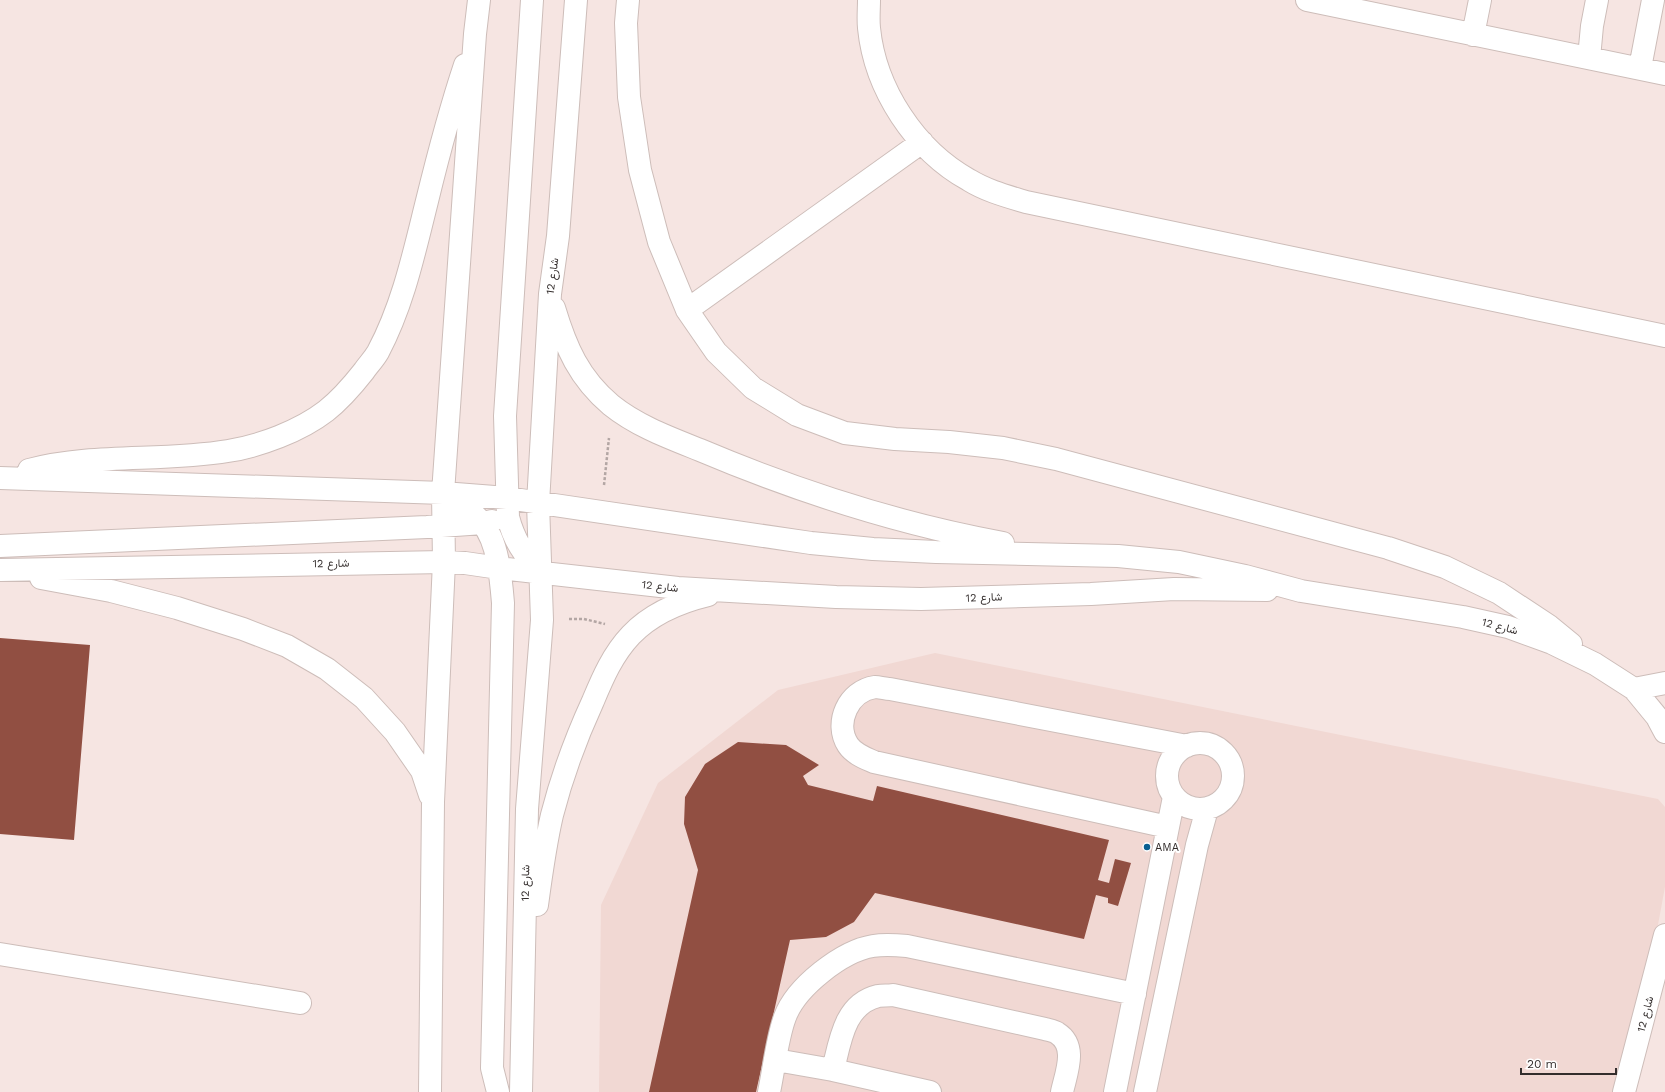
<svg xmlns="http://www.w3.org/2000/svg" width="1665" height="1092" font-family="'Work Sans',Vazirmatn,sans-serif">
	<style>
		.built { fill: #f1d8d3 }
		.building { fill: #914f42 }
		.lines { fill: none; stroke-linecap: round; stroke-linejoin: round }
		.minor-casing { stroke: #cdbdb9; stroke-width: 24 }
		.path { stroke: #b3a6a4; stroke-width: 2.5; stroke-dasharray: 3 2; stroke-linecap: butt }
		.minor { stroke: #fff; stroke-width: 22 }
		.poi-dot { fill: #095f91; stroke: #fff; stroke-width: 1.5 }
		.labels { text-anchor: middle; stroke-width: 4; stroke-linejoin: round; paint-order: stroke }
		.street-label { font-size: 11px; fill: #332d2c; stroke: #fff }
		.poi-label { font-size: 11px; fill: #332d2c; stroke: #fff; text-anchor: start }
	</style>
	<rect width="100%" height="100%" fill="#f6e5e2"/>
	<!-- built -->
	<path class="built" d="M935 653 1658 799 1665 807V887L1627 1092H599L601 905 658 783 778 690Z"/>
	<!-- building -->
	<path class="building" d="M0 638 90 645 74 840 0 834Z
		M738 742 786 745 819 765 803 776 808 785 873 801 877 786 1109 840 1098 880 1109 883 1115 859 1131 863 1118 906 1108 903V898L1096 895 1084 939 875 893 854 922 826 937 790 940 756 1092H649L698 870 684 824 685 797 705 764Z"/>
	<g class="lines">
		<!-- minor casing -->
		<g class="minor-casing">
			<path id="minor" d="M532 0 505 416 508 517C514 541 524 554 540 573
				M628 0 626 23 629 97 640 170 659 242 687 310 716 352 753 388 797 415 845 433 895 439 949 442 1003 448 1056 459 1388 548 1445 567 1499 593 1549 626 1571 644
				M869 0C869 9 868 19 869 28 875 89 915 150 969 180 987 191 1006 196 1026 202L1665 336
				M1307 0 1665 74
				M1473 35 1480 0
				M1589 58 1592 26 1597 0
				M1640 68 1653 0
				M554 308C566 348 579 378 611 405 637 426 670 438 700 450 797 491 899 524 1003 543
				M687 310 922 142
				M29 470C94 453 162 462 228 451 260 446 300 431 326 411 340 400 353 385 364 371 368 365 374 359 378 352 403 305 414 253 427 201 438 156 450 110 465 65
				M0 478 443 493 507 498 811 543 873 549 936 552 1118 556 1179 562 1245 576 1301 591 1463 617 1508 627 1552 643 1595 664 1634 689 1657 717 1665 732
				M445 495C459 503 472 511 482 523 498 541 501 579 503 603L492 1068 498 1092
				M0 546 427 527 483 523 492 521
				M0 570 444 562 465 563 499 568 678 588 836 597 921 599 1091 594 1174 589 1267 590
				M41 578 111 591 177 608 243 629 287 646 327 669 364 698 395 732 422 771 430 795
				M1634 689 1665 683
				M1167 776a33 33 0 1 1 66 0a33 33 0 1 1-66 0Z
				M1168 827 874 762C865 758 854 754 848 745 834 723 848 691 875 687 879 687 886 689 890 689L1187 746
				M537 905C541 875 545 845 552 815 562 776 576 738 593 701 603 677 613 654 631 635 652 613 679 602 708 595
				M0 954 300 1003
				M776 1060 833 1070 930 1092
				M833 1070C840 1042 844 1004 878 996 883 995 888 996 893 995L1045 1029C1048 1030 1054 1031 1057 1033 1078 1046 1066 1073 1062 1092
				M430 1092 433 802 444 562 443 493 475 34 479 0
				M521 1092 527 809 542 620 538 503 550 294 558 236 576 0
				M769 1092C774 1069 777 1038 785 1017 796 987 842 951 873 946 885 944 896 945 907 946L1135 994
				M1115 1092 1174 797
				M1145 1092 1197 845 1207 809
				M1624 1092 1665 935"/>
		</g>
		<!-- path -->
		<path class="path" d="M604 485 609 438
			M569 619H584L605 624"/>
		<!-- minor -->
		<use href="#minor" class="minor"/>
	</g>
	<!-- markers -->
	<circle class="poi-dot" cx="1147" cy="847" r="4"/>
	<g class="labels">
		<!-- street labels -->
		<g class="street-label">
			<text transform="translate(552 276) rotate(-82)" y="4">شارع 12</text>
			<text transform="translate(331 563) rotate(-1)" y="4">شارع 12</text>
			<text transform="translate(660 586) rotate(6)" y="4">شارع 12</text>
			<text transform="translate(984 597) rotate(-2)" y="4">شارع 12</text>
			<text transform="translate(1500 626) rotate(15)" y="4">شارع 12</text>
			<text transform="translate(525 883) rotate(-89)" y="4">شارع 12</text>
			<text transform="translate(1645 1014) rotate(-75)" y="4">شارع 12</text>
		</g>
		<!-- poi labels -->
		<g class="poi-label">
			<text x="1155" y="851">AMA</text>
		</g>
	</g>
	<!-- scale -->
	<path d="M1521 1068v6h95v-6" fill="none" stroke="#332d2c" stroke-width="2"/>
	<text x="1527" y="1068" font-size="12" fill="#332d2c" stroke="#ffffff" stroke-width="3" paint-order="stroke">20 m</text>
</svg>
